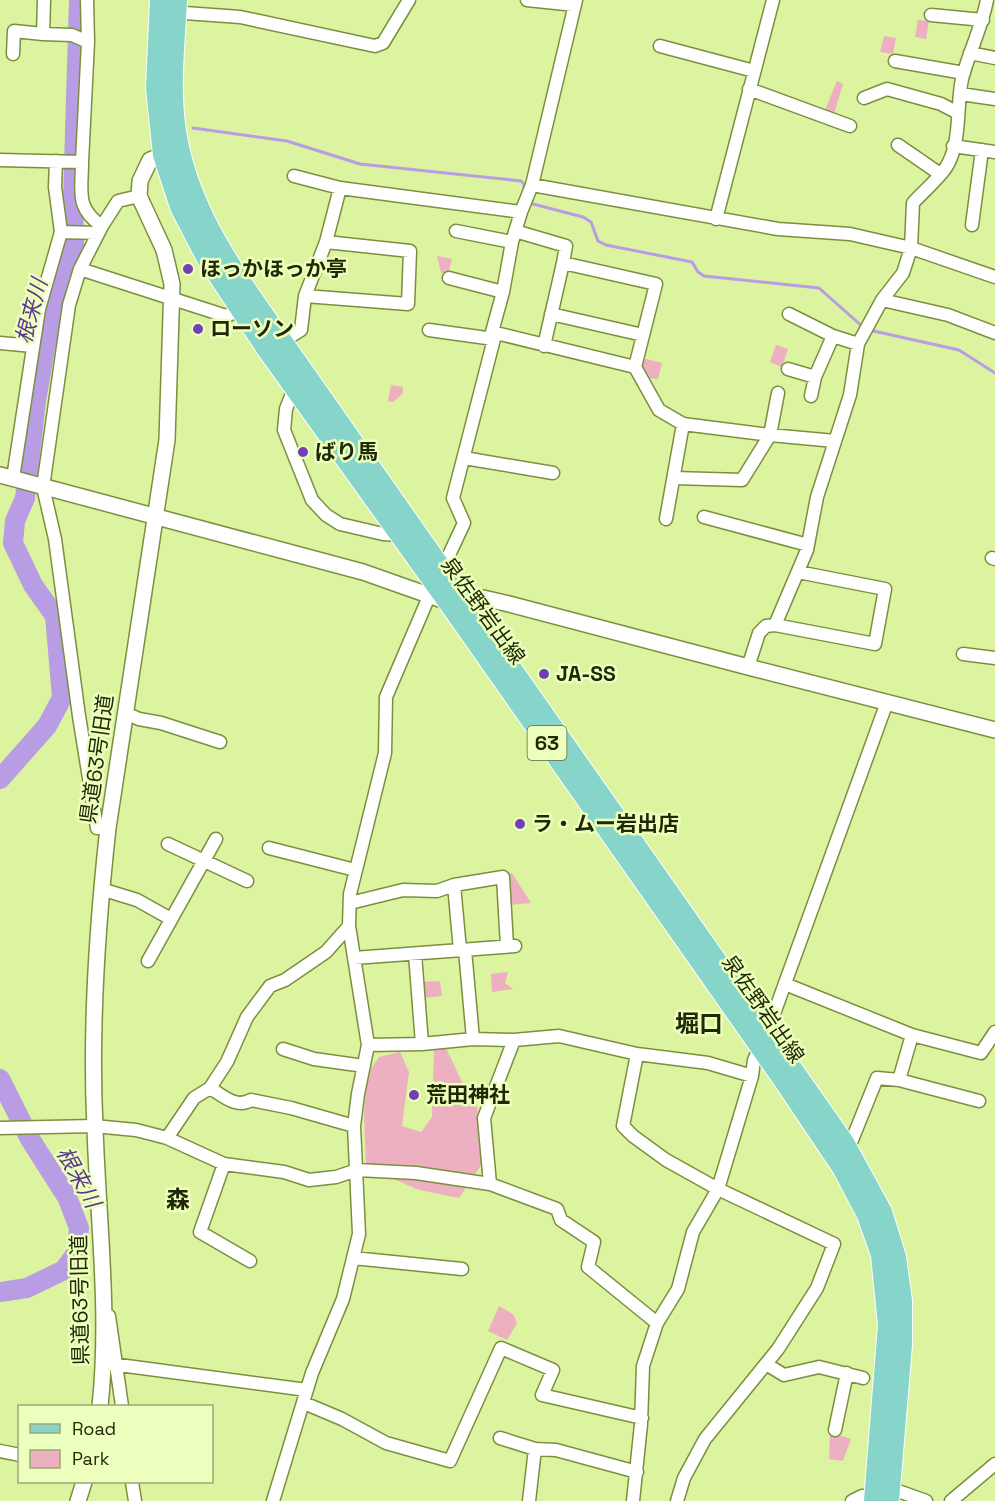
<svg xmlns="http://www.w3.org/2000/svg" width="995" height="1501" font-family="'Space Grotesk','Noto Sans JP',sans-serif">
	<style>
		.green { fill: #edb0c0 }
		.lines { fill: none; stroke-linecap: round; stroke-linejoin: round }
		.stream { stroke: #b89de4; stroke-width: 3 }
		.river { stroke: #b89de4; stroke-width: 20 }
		.minor-casing { stroke: #7b8f3f; stroke-width: 15 }
		.tertiary-casing { stroke: #7b8f3f; stroke-width: 18 }
		.primary-casing { stroke: #fff; stroke-width: 22 }
		.minor { stroke: #fff; stroke-width: 12 }
		.tertiary { stroke: #fff; stroke-width: 15 }
		.primary { stroke: #87d5ca; stroke-width: 20 }
		.poi-dot { fill: #743eb4; stroke: #ecffbd; stroke-width: 2 }
		.labels { text-anchor: middle; stroke-width: 5; stroke-linejoin: round; paint-order: stroke }
		.shield { fill: #ecffbd; stroke: #5d683d; stroke-width: 1.5 }
		.shield-label { font-size: 20px; font-weight: bold; fill: #202806 }
		.poi-label { font-size: 21px; font-weight: bold; fill: #202806; stroke: #ecffbd; text-anchor: start }
		.street-label { font-size: 21px; fill: #202806; stroke: #ecffbd }
		.water-label { font-size: 22px; font-style: italic; fill: #5c378a; stroke: #ecffbd }
		.quarter-label { font-size: 24px; font-weight: bold; fill: #202806; stroke: #ecffbd }
	</style>
	<rect width="100%" height="100%" fill="#dcf3a0"/>
	<!-- green -->
	<path class="green" d="M918 20 929 21 926 39 915 37Z
		M884 36 896 38 893 54 880 52Z
		M837 81 843 84 834 114 825 110Z
		M437 256 452 259 448 274 441 273Z
		M776 345 788 349 782 367 770 362Z
		M642 358 662 363 658 379 645 378 641 369Z
		M391 385 403 387V393L393 402 388 401Z
		M512 873 531 903 509 905 506 875Z
		M508 972 505 983 513 989 492 992 491 974Z
		M440 981 442 996 423 998 421 982Z
		M446 1048 464 1086 477 1107 482 1164 459 1198 419 1190 366 1167 364 1115 367 1075 379 1057 400 1052 409 1072 402 1126 421 1132 432 1117 434 1049Z
		M499 1306 513 1314 517 1323 507 1340 488 1331Z
		M830 1432 851 1439 843 1461 829 1459Z"/>
	<g class="lines">
		<!-- stream -->
		<path class="stream" d="M193 128 287 141 360 164 521 181 524 184V193
			M529 203 583 217 591 222 598 241 606 245 692 262 698 272 704 276 819 288 863 327
			M869 330 959 350 995 373"/>
		<!-- river -->
		<path class="river" d="M0 779 47 726 62 698 55 616 33 585 13 543 15 521 25 498 36 401 45 348 55 304 74 245 73 198 79 0
			M0 1079 30 1139 67 1197 79 1228 77 1252 64 1270 27 1288 0 1292"/>
		<!-- minor casing -->
		<g class="minor-casing">
			<path id="minor" d="M527 0 575 5
				M171 12 240 17 375 46 383 43 409 0
				M931 15 983 20
				M43 34 72 35 88 42
				M660 46 754 71
				M970 53 995 58
				M13 54 14 31 43 34 44 0
				M895 61 964 73
				M749 89 850 126
				M961 94 995 99
				M864 98 887 89 941 104 958 113
				M898 145 940 174
				M953 146 995 152
				M0 160 82 162C82 191 75 208 102 226
				M56 161 55 187 61 232
				M82 162 88 42 87 0
				M294 176 340 188
				M532 185 778 229 850 234 911 248 995 277
				M716 219 773 0
				M972 225 982 150
				M456 231 512 242
				M515 231 566 246 563 263
				M80 269 226 316 240 310
				M449 278 503 292
				M305 296 408 304 410 251 326 242
				M882 300 948 315 995 333
				M551 314 643 335
				M789 314 833 336 815 377 811 396
				M429 330 494 339
				M492 332 635 367 659 410 683 424 770 435 835 441
				M833 336 858 344
				M0 343 33 346
				M277 345 301 330 305 296 326 242 340 188 521 212
				M544 346 563 263 656 284 635 367
				M788 369 815 377
				M295 386 286 409 284 430 312 500 326 515 340 524 383 534 400 535
				M464 458 553 473
				M13 478 39 309 61 232 98 233
				M674 478 742 480 770 435 778 393
				M704 517 808 545
				M666 519 683 424
				M992 558 995 559
				M441 572 464 523 453 498 494 339 492 332 503 292 512 242 521 212 532 185 576 0
				M775 625 875 644 885 589 798 572
				M963 654 995 658
				M748 667 759 633 766 626 775 625 807 550 817 497 850 395 858 344 882 300 903 273 911 248 913 203C923 192 936 181 945 169 962 144 956 107 962 79 969 52 982 27 987 0
				M125 713 139 719 161 723 220 742
				M108 828H97L79 716 55 539 43 487 69 305 80 269 102 226 118 201 139 196
				M168 844 247 881
				M269 848 355 870
				M454 885 460 950
				M101 889 137 900 171 919
				M350 903 403 890 437 891 454 885 503 877 507 946
				M465 950 473 1039
				M415 954 422 1044
				M354 958 515 946
				M148 961 216 839
				M785 984 912 1035 981 1053 995 1032
				M912 1035 899 1080 979 1101
				M368 1045 422 1044 473 1039 514 1040 559 1036 637 1054 708 1063 752 1076
				M283 1049 314 1059 364 1066
				M637 1054 623 1126 633 1136 666 1160 718 1189 834 1244 817 1288 778 1349 705 1439 684 1478 677 1501
				M210 1088C222 1095 236 1109 251 1100L291 1108 354 1126
				M0 1128 94 1126 136 1130 167 1138 224 1164 284 1172 309 1180 336 1177 357 1170 416 1173 490 1184 557 1209 561 1220 594 1242 588 1267 657 1323
				M167 1138 194 1098 210 1088 227 1062 247 1017 270 986 285 980 326 952 349 926
				M845 1144 852 1140 877 1078 899 1080
				M224 1164 200 1232 250 1261
				M490 1184 484 1118 514 1040
				M353 1258 462 1269
				M109 1316 122 1406
				M104 1363 307 1390
				M766 1364 784 1375 819 1367 863 1378
				M304 1403 342 1419 386 1443 450 1461 501 1348 553 1370 542 1395 642 1418
				M835 1430 847 1373
				M500 1438 535 1449 556 1450 637 1472
				M0 1451 20 1455
				M132 1482 135 1501
				M890 1490 898 1491 926 1501
				M273 1501 312 1373 343 1299 359 1234 354 1126 358 1094 368 1045 349 926 350 894 385 753 386 697 433 587
				M529 1501 535 1449
				M633 1501 641 1424 643 1366 657 1323 678 1289 693 1232 718 1189 752 1076 754 1060 767 1033 887 702
				M852 1501 862 1496H874
				M951 1501 995 1464"/>
		</g>
		<!-- tertiary casing -->
		<g class="tertiary-casing">
			<path id="tertiary" d="M0 475 363 572 448 602 483 598 509 604 752 668 995 730
				M100 1406C110 1314 98 1221 95 1128 90 1028 97 927 108 828L167 440 172 284 164 250 139 196 140 181 150 160 172 152
				M78 1501 84 1482"/>
		</g>
		<!-- primary casing -->
		<g class="primary-casing">
			<path id="primary" d="M160 0 156 88 163 155 180 207 206 257 268 351 448 602 784 1081 843 1169 867 1215 881 1255 888 1325 874 1501
				M177 0C175 41 170 83 175 124 185 207 236 275 282 341L845 1144 882 1212 896 1257 902 1301V1345L889 1501"/>
		</g>
		<!-- minor -->
		<use href="#minor" class="minor"/>
		<!-- tertiary -->
		<use href="#tertiary" class="tertiary"/>
		<!-- primary -->
		<use href="#primary" class="primary"/>
	</g>
	<!-- markers -->
	<g class="poi-dot">
		<circle cx="188" cy="269" r="6"/>
		<circle cx="198" cy="329" r="6"/>
		<circle cx="303" cy="452" r="6"/>
		<circle cx="544" cy="674" r="6"/>
		<circle cx="520" cy="824" r="6"/>
		<circle cx="414" cy="1095" r="6"/>
	</g>
	<g class="labels">
		<!-- shield labels -->
		<rect class="shield" x="527.5" y="726" width="39" height="34" rx="4.5"/>
		<g class="shield-label">
			<text x="547" y="750">63</text>
		</g>
		<!-- poi labels -->
		<g class="poi-label">
			<text x="200" y="276">ほっかほっか亭</text>
			<text x="210" y="336">ローソン</text>
			<text x="315" y="459">ばり馬</text>
			<text x="556" y="681">JA-SS</text>
			<text x="532" y="831">ラ・ムー岩出店</text>
			<text x="426" y="1102">荒田神社</text>
		</g>
		<!-- street labels -->
		<g class="street-label">
			<text transform="translate(483 611) rotate(54)" y="7">泉佐野岩出線</text>
			<text transform="translate(97 759) rotate(-82)" y="7">県道63号旧道</text>
			<text transform="translate(763 1009) rotate(55)" y="7">泉佐野岩出線</text>
			<text transform="translate(80 1300) rotate(-91)" y="7">県道63号旧道</text>
		</g>
		<!-- water labels -->
		<g class="water-label">
			<text transform="translate(31 311) rotate(-75)" y="8">根来川</text>
			<text transform="translate(79 1177) rotate(61)" y="8">根来川</text>
		</g>
		<!-- quarter labels -->
		<g class="quarter-label">
			<text x="699" y="1032">堀口</text>
			<text x="178" y="1208">森</text>
		</g>
	</g>
	<!-- legend -->
	<rect x="18" y="1405" width="195" height="78" fill="#ecffbd" stroke="#9aa974" stroke-width="1.5"/>
	<rect x="30" y="1424" width="30" height="9" fill="#87d5ca" stroke="#9aa974" stroke-width="1.5"/>
	<text x="72" y="1435" font-size="18" fill="#202806">Road</text>
	<rect x="30" y="1450" width="30" height="18" fill="#edb0c0" stroke="#9aa974" stroke-width="1.5"/>
	<text x="72" y="1465" font-size="18" fill="#202806">Park</text>
</svg>
